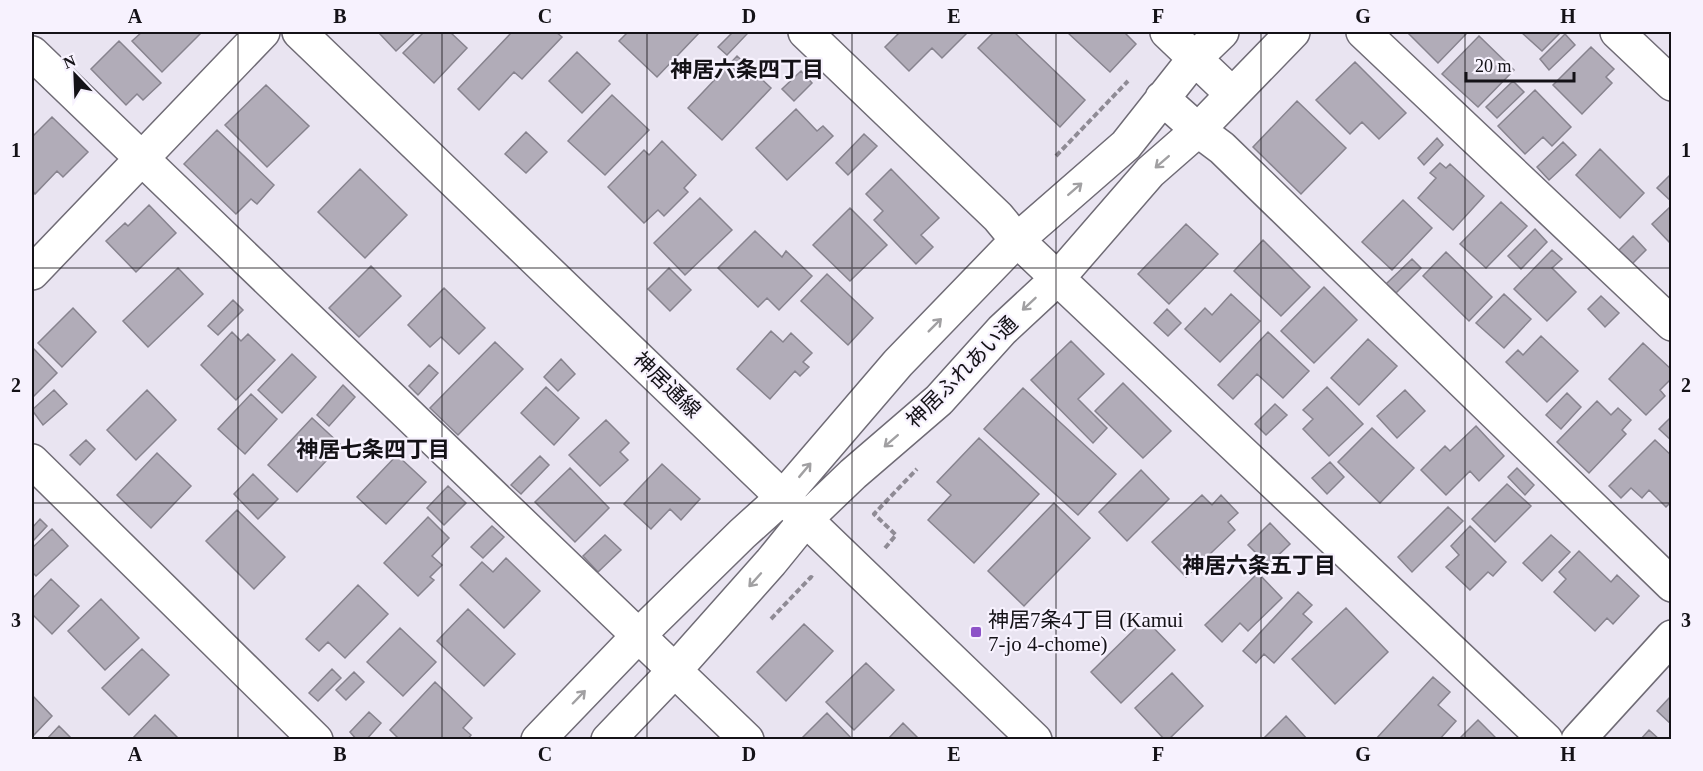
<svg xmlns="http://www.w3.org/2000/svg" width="1703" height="771" font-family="'Times New Roman','Noto Sans JP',serif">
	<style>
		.building { fill: #b1acb8; stroke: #87838e; stroke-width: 1.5 }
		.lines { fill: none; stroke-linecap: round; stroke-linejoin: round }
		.minor-casing { stroke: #6f6b75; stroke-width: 36 }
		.tertiary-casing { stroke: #6f6b75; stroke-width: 36 }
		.path { stroke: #8f8b95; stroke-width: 4; stroke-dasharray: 6 3; stroke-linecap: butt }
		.minor { stroke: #fff; stroke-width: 33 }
		.tertiary { stroke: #fff; stroke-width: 33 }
		.oneway { stroke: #a1a0a2 }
		.grid { fill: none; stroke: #141217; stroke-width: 1.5; stroke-opacity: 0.55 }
		.poi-dot { fill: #8d52c8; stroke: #f7f2fe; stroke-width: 2 }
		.labels { text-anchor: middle; stroke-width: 4.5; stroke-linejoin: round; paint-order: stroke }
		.street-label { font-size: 21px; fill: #141217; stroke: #f7f2fe }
		.poi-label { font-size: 21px; fill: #141217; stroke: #f7f2fe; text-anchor: start }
		.neighbourhood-label { font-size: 22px; font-weight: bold; fill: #141217; stroke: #f7f2fe }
		.neatline { fill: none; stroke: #141217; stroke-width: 2 }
		.grid-label { font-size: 20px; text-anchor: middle; font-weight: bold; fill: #141217 }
	</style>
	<rect width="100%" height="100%" fill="#e9e4f1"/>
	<!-- building -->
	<path class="building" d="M142 32H202L162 72 132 41Z
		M382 32H416L396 51 380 34Z
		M424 32H450L467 48 434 83 403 53Z
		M512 32H556L562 37 522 79 514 72 479 110 458 89Z
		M628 32H700L657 77 619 41Z
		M733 32H744L747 34 727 55 718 47Z
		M900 32H968L942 58 932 48 909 71 885 47Z
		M994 32H1014L1085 100 1060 127 978 48Z
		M1067 32H1124L1136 44 1110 72Z
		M1411 32H1468L1438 63 1409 34Z
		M1521 32H1561L1542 51Z
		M1565 34 1575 45 1549 70 1540 59Z
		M1479 36 1514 70 1478 107 1442 74Z
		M119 41 161 83 143 100 137 94 126 105 91 69Z
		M1591 47 1614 69 1606 77 1612 83 1582 114 1553 85Z
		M577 52 610 84 582 113 549 81Z
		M737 56 771 88 722 140 688 108Z
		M1355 62 1406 113 1379 139 1362 122 1350 134 1316 100Z
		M801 71 812 83 794 101 782 89Z
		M1513 81 1524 92 1497 118 1486 107Z
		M266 85 309 126 267 167 225 125Z
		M1535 90 1571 127 1552 146 1543 137 1525 154 1498 126Z
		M612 95 649 130 605 175 568 141Z
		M1297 101 1346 148 1301 194 1253 147Z
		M796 109 817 131 823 126 833 136 787 180 756 148Z
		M52 117 88 152 63 177 57 171 35 194 32 190V137Z
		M217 130 274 185 257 204 251 199 236 214 184 164Z
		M526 132 547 152 526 173 505 154Z
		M864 134 877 146 848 175 836 163Z
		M1437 138 1443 145 1424 165 1418 158Z
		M662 141 696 175 684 188 688 192 664 216 658 210 644 223 608 187 644 150 649 155Z
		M1563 142 1576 155 1549 180 1537 167Z
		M1600 149 1644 193 1620 218 1576 175Z
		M1440 163 1446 168 1450 164 1484 196 1453 230 1418 198 1436 178 1430 173Z
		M360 169 407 215 365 258 318 212Z
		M891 169 939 218 921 235 933 247 916 264 874 220 883 211 866 194Z
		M1672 173V202L1657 188Z
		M700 198 732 230 685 275 654 243Z
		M1403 200 1432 228 1392 270 1362 242Z
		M1501 202 1527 226 1486 268 1460 244Z
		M149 205 176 233 136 272 106 241 125 223 128 226Z
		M850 208 887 245 850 281 813 245Z
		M1669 208 1672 210V245L1652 224Z
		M1186 224 1218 254 1169 304 1138 274Z
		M1535 229 1547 242 1521 269 1508 256Z
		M755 231 782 257 786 251 812 276 779 310 767 298 758 307 718 268Z
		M1633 236 1646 250 1628 268 1614 255Z
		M1263 240 1310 287 1281 316 1234 271Z
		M1552 250 1562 259 1552 268 1576 292 1547 321 1514 289Z
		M1446 252 1492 297 1469 321 1423 276Z
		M1412 259 1421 268 1396 293 1386 284Z
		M371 266 401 296 359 337 329 308Z
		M178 268 203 294 148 347 123 321Z
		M669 268 691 290 670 311 648 289Z
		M827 274 873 318 848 345 801 301Z
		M1324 287 1357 320 1314 363 1281 331Z
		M444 288 485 328 459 354 441 337 430 347 408 325Z
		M1231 294 1260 321 1220 362 1185 329 1205 308 1212 315Z
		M1504 294 1531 319 1504 348 1476 323Z
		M1601 296 1619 313 1605 327 1588 309Z
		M233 300 243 310 218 335 208 326Z
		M73 308 96 332 62 367 38 343Z
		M1167 309 1181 323 1168 336 1154 323Z
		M771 331 783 342 791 333 812 353 803 362 809 367 800 376 795 371 770 399 737 369Z
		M232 332 241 341 248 334 275 360 236 400 201 365Z
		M1268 332 1309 371 1283 398 1257 374 1233 399 1218 385Z
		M1541 336 1578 371 1547 402 1506 362 1518 350 1523 355Z
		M1368 339 1397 366 1359 405 1331 378Z
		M1071 341 1104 374 1078 399 1107 428 1093 443 1031 380Z
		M495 342 523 369 458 435 430 408Z
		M1643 343 1672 370V378L1660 390 1665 396 1646 415 1609 379Z
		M33 348 57 373 32 398V350Z
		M292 354 316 377 282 413 258 390Z
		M561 359 575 374 558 391 544 377Z
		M429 365 438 373 418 395 409 386Z
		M1123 383 1171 431 1143 458 1095 411Z
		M343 385 355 397 329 426 317 415Z
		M546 387 579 418 554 445 521 413Z
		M1327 387 1363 424 1329 456 1303 429 1313 419 1303 410Z
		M1023 388 1116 474 1078 515 984 429Z
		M54 390 67 404 43 425 32 410Z
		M147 390 176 420 136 460 107 430Z
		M1405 390 1425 411 1397 438 1377 416Z
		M1567 393 1581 407 1561 429 1546 415Z
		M251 394 277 419 245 454 218 429Z
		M1597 401 1611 415 1618 408 1631 420 1622 430 1626 434 1589 473 1557 442Z
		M1275 404 1287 415 1266 435 1255 424Z
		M1672 416V441L1659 429Z
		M312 418 341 445 297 492 268 465Z
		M606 420 629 443 620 452 628 460 600 486 569 455Z
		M1476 426 1504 456 1479 481 1470 471 1446 495 1421 470 1445 446 1450 451Z
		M1372 428 1414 468 1380 503 1338 462Z
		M979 438 1039 494 974 563 928 520 951 495 937 482Z
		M86 440 95 449 80 465 70 455Z
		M1655 440 1672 456V501L1666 507 1649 490 1642 498 1631 488 1621 498 1609 486Z
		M157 453 191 486 151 528 117 495Z
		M397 455 426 482 386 524 357 497Z
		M540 456 549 465 521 494 511 485Z
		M1330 462 1344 477 1327 494 1312 478Z
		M662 464 700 499 681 520 670 509 651 529 624 504Z
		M570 468 609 508 575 542 535 502Z
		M1517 468 1534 485 1525 495 1508 477Z
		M1141 470 1169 499 1127 541 1099 512Z
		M253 474 278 499 258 519 234 494Z
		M1507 484 1531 506 1495 542 1472 519Z
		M448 486 466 503 444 525 427 508Z
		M1202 495 1212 505 1221 495 1238 513 1228 522 1235 530 1186 577 1152 542Z
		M1054 503 1090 538 1024 606 988 571Z
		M1448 507 1463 521 1412 572 1398 557Z
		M237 510 285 557 254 589 206 541Z
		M428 517 449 538 432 556 442 565 430 577 434 580 418 596 384 563Z
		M40 519 47 526 32 542V528Z
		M1270 523 1290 544 1268 565 1248 545Z
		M492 526 504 537 483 558 471 547Z
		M1470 526 1506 562 1493 576 1488 572 1470 590 1446 567 1459 555 1451 546Z
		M52 529 68 546 36 576 32 572V548Z
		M605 535 621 550 598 572 583 556Z
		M1551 535 1570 552 1542 581 1523 563Z
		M1579 551 1611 582 1617 575 1639 596 1613 624 1607 618 1595 631 1554 592 1566 579 1559 572Z
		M506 558 540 591 504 628 460 585 482 562 493 572Z
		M1258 573 1282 598 1248 631 1240 623 1222 642 1205 625Z
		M51 579 79 606 52 634 32 614V599Z
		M358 585 388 614 345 658 328 642 319 651 306 639Z
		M1298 592 1312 605 1303 614 1312 622 1274 663 1264 654 1256 663 1243 651Z
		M101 599 139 638 105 670 68 631Z
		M1346 608 1388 652 1335 704 1292 659Z
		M468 609 515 654 484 686 437 641Z
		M1145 619 1175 650 1121 703 1091 672Z
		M804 624 833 651 786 701 757 672Z
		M400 628 436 662 403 696 367 662Z
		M142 649 169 675 129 715 102 688Z
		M866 663 894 690 854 730 826 702Z
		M332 669 341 678 318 701 309 693Z
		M354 672 364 682 346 700 336 690Z
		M1172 673 1203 706 1168 740H1165L1135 708Z
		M1433 677 1450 692 1438 705 1456 721 1439 740H1375Z
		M435 682 472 718 463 728 471 735 467 740H400L390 730Z
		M32 695 52 716 32 737Z
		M1672 695V725L1657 711Z
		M369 712 381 723 366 740H357L350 732Z
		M827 713 853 740H800Z
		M155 715 180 740H131Z
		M1286 716 1308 740H1262Z
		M1478 720 1495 737 1493 740H1462L1460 738Z
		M903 723 920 740H887Z
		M59 726 73 740H46Z
		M1649 730 1660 740H1640Z"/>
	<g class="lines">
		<!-- minor casing -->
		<g class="minor-casing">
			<path id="minor" d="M805 32 998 217 1017 240 1546 740
				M1167 32 1232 94
				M1363 32 1672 324
				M1617 32 1672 84
				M32 53 747 740
				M1162 98 1198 130 1222 148 1672 585
				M32 273 263 32
				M32 461 316 740
				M538 740 639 635 742 534 783 497 898 363 1017 240 1126 145 1194 59 1222 32
				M608 740 675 670 771 562 806 519 853 474 939 400 1002 330 1058 278 1150 172 1198 130 1293 32
				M1578 740 1672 637"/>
		</g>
		<!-- tertiary casing -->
		<g class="tertiary-casing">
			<path id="tertiary" d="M299 32 1035 740"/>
		</g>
		<!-- path -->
		<path class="path" d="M1056 156 1128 81
			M885 548 896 535 874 514 917 469
			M771 619 811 577 814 579"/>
		<!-- minor -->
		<use href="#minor" class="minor"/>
		<!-- tertiary -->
		<use href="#tertiary" class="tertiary"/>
	</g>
	<!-- one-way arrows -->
	<defs><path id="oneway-shaft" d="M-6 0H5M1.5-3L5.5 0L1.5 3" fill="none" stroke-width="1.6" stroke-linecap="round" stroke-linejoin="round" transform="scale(1.5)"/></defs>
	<g class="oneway">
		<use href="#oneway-shaft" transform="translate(1162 162) rotate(139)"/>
		<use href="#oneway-shaft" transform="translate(1075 189) rotate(-41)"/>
		<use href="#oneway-shaft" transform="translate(1029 304) rotate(137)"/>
		<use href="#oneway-shaft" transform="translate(935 325) rotate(-45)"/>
		<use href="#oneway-shaft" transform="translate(891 441) rotate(139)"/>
		<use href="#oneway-shaft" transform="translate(805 470) rotate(-50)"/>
		<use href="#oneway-shaft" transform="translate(755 580) rotate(132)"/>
		<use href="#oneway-shaft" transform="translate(579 697) rotate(-46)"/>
	</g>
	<!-- grid -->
	<path class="grid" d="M238 32V740M442 32V740M647 32V740M852 32V740M1056 32V740M1261 32V740M1465 32V740M32 268H1672M32 503H1672"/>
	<!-- markers -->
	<rect class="poi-dot" x="970" y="626" width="12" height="12" rx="3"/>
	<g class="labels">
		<!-- street labels -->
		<g class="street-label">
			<text transform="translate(962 372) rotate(-45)" y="7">神居ふれあい通</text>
			<text transform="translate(667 385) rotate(44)" y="7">神居通線</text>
		</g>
		<!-- poi labels -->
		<g class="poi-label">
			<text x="988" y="627">神居7条4丁目 (Kamui<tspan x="988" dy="24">7-jo 4-chome)</tspan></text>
		</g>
		<!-- neighbourhood labels -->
		<g class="neighbourhood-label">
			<text x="747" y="77">神居六条四丁目</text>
			<text x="373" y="457">神居七条四丁目</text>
			<text x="1259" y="573">神居六条五丁目</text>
		</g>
	</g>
	<!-- border -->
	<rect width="1703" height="771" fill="none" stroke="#f7f2fe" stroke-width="66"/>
	<!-- north arrow -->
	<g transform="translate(75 75) rotate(337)" stroke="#f7f2fe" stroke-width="4.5" paint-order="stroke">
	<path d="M0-4.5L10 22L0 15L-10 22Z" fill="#141217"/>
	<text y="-9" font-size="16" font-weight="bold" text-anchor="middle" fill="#141217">N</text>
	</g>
	<!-- scale -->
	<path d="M1466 72v9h108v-9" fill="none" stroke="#141217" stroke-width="3"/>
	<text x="1475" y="72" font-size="18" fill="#141217" stroke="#f7f2fe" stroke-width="4.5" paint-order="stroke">20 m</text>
	<rect x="33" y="33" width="1637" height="705" class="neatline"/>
	<g class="grid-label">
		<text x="135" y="23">A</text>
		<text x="340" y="23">B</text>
		<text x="545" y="23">C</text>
		<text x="749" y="23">D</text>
		<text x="954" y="23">E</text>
		<text x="1158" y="23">F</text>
		<text x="1363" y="23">G</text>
		<text x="1568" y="23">H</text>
		<text x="16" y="157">1</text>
		<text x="1686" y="157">1</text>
		<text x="16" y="392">2</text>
		<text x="1686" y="392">2</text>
		<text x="16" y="627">3</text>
		<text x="1686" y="627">3</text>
		<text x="135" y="761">A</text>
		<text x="340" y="761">B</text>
		<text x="545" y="761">C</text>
		<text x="749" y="761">D</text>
		<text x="954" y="761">E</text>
		<text x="1158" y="761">F</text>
		<text x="1363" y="761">G</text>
		<text x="1568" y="761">H</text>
	</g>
</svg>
